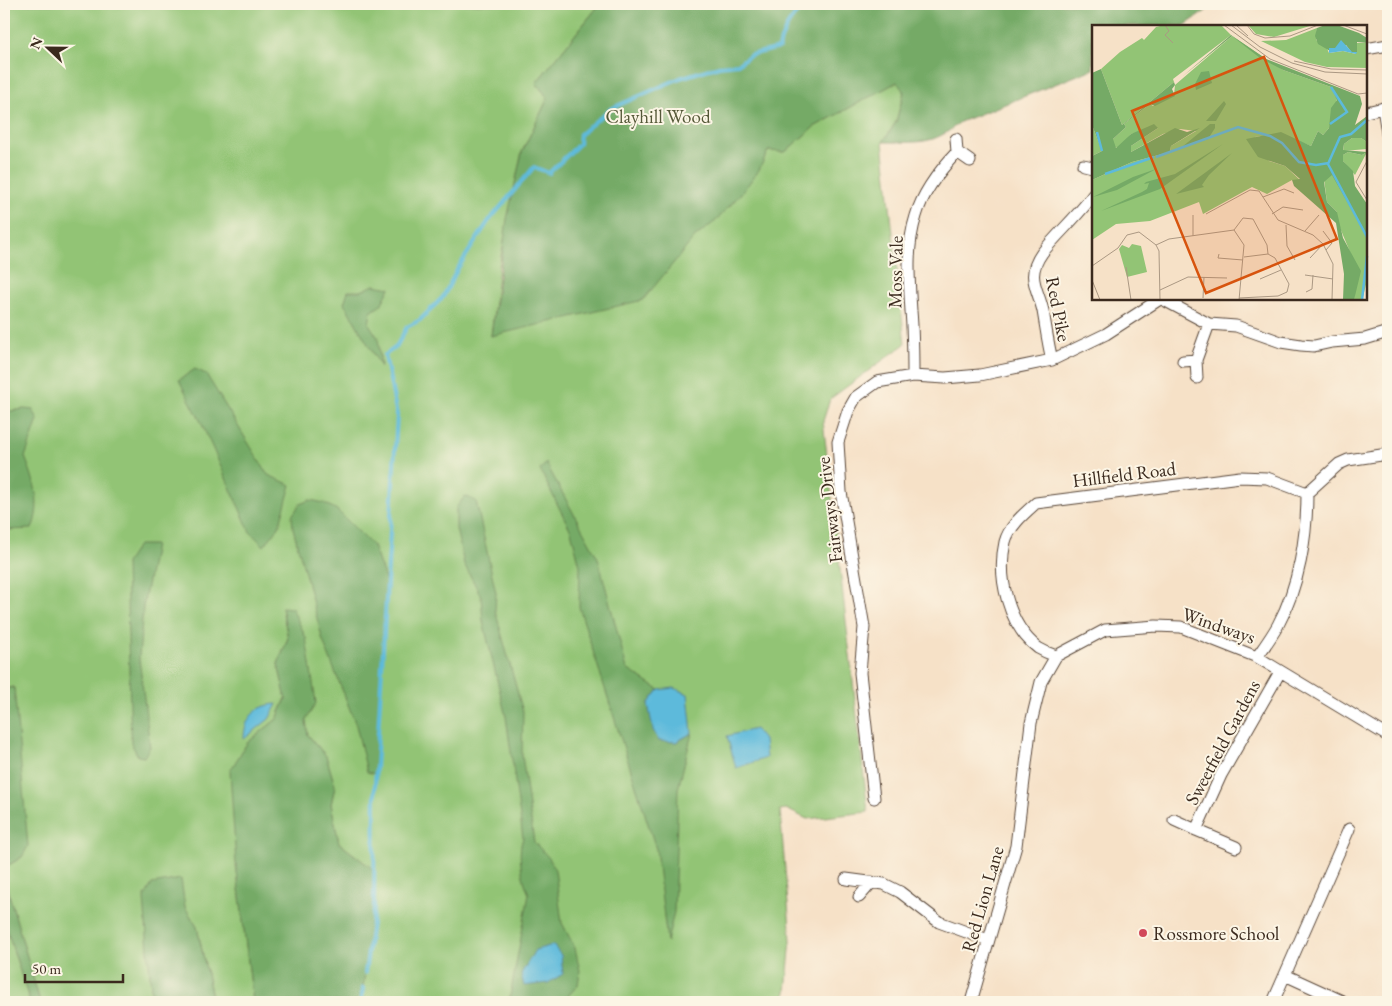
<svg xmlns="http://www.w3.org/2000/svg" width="1392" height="1006" font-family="'EB Garamond',serif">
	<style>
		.green { fill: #92c475; stroke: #66774a }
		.forest { fill: #75aa66; stroke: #586a42 }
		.water { fill: #5dbadb; stroke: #4c727c }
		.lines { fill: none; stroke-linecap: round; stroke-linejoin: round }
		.stream { stroke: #5dbadb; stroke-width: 4 }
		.street-casing { stroke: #574537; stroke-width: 13 }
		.street { stroke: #fff; stroke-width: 11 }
		.poi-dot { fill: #d1495b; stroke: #fcf5e5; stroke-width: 2 }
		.labels { text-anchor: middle; stroke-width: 4; stroke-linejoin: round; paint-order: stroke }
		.park-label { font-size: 19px; fill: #555838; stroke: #fcf5e5 }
		.street-label { font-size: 19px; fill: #3b2a1e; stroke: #fcf5e5 }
		.poi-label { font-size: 19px; fill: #3b2a1e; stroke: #fcf5e5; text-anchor: start }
		.inset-river { fill: none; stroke: #5dbadb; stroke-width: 2.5 }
		.inset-road { fill: none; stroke: #ab9883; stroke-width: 1 }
		.view { fill: #d7540e; fill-opacity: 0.15; stroke: #d7540e; stroke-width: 2.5 }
		.inset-edge { fill: none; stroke: #3b2a1e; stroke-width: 2.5 }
	</style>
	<rect width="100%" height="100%" fill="#fcf5e5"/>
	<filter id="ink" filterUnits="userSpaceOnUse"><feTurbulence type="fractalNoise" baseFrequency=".02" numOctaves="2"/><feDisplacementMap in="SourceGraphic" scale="10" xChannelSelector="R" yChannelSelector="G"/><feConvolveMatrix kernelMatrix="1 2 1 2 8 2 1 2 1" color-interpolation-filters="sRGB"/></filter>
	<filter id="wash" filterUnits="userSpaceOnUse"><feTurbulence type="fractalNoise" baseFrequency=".0096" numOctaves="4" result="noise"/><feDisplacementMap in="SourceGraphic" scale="20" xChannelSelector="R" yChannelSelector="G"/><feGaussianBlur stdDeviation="1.12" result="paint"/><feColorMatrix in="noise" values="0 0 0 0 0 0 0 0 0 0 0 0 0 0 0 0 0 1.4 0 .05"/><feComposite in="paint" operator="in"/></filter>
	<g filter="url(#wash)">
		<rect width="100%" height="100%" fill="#f6e1c7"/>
		<!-- green -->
		<path class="green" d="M15 4H600L536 83 548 98 522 152 499 266 491 336 695 237C725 214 752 185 768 151L785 152 814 127 897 82 904 91 896 122 883 142 905 344 830 399 823 421 868 812 807 819 786 809 780 810 791 940 785 1002H361L374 908V870L339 843 331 804 335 786 326 756 308 735 282 608 288 638 278 664 286 698 277 719 247 743 236 864 253 1002H213L197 927 185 907 180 879 152 1002H40L4 877V868L22 857 14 687 4 689V13Z
			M4 921 30 1002H4Z"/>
		<!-- forest -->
		<path class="forest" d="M600 4H1216L1184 26H1093V69L960 122C933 146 918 142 883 142L896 122 904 92 897 82 814 127 785 152 768 151 759 170 743 191 717 220 695 237 643 300 491 336 507 219 522 152 548 98 536 83Z
			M374 285 390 288 381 305 371 312 369 324 378 338 381 367 344 303 348 291H361Z
			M195 369 206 374 268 475 291 485 279 527 264 546 250 532 200 420 179 380Z
			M24 409 33 410 38 420 25 457C35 482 42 504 32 529L4 530V412Z
			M546 463 598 558 627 669 659 690 648 704 676 742 692 733 678 789 674 912 667 942 656 849 579 607 580 566 571 531 540 470Z
			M465 496 476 501 496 593 495 610 523 712 522 755 534 842 549 858 555 870 562 923 575 948 580 971 578 985 568 996 570 1002H509L529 894C522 879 517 853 523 838L506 717 483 621 481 596 464 564 456 529V508Z
			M310 500 324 503 337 510 373 546 387 584 375 774 367 772 356 725 323 641 293 528 292 516 300 504Z
			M138 545H155L143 607 139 658 150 747 144 757 138 756 131 743 126 563Z
			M282 607 292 608 306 638 316 703 306 720 308 735 326 756 335 786 331 804 339 843 374 870V908L361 1002H253L236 864 230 771 247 743 277 719 286 699 278 664 288 638Z
			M14 687 28 846 22 857 4 868V689Z
			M4 877 40 1002H30L4 921Z
			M181 879 185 907 197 927 213 1002H152L144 898 152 884Z"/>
		<!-- water -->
		<path class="water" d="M674 688 688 694 692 733 676 742 659 741 653 730 648 704 659 690Z
			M277 704 269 719 244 739C244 718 256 705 277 704Z
			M755 729 764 740 766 758 736 768 727 736Z
			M553 945 561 955 563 974 548 983 524 986 521 974 535 950Z"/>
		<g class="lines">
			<!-- stream -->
			<path class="stream" d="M365 973 374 908 375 784 397 415 385 355 396 347 407 327 420 320 443 297 458 268 488 222 534 167 549 173 579 144 580 134 610 109 680 78 719 66 738 64 750 55 779 48C783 29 793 13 810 4
				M361 1002 363 988"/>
		</g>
	</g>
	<g filter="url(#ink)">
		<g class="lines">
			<!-- street casing -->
			<g class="street-casing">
				<path id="street" d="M1366 49 1388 45
					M1383 108 1388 139
					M1366 112 1388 107
					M956 139 957 152
					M1083 165 1093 167
					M1162 299 1209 324 1236 326 1281 342 1301 345 1314 346 1332 342 1365 339 1388 332
					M1052 360C1048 344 1046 328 1043 311 1038 288 1025 277 1042 253 1058 233 1078 216 1093 195
					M1183 361 1196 360
					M913 376C913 354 913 333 911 311 909 279 906 247 916 216 923 191 940 170 957 152L970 161
					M1197 378 1196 360 1209 324
					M1056 656C1050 654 1043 651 1038 648 1008 625 997 577 1005 542 1009 526 1025 513 1036 503L1240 477 1267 478 1307 493 1339 464 1348 460 1388 454
					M1257 657C1264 647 1272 636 1278 625 1299 586 1307 537 1307 493
					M874 798 860 673 864 627 841 492 838 442 848 411 856 397 877 382 913 376 945 378 980 375 1052 360 1106 334 1160 299
					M1174 820 1196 830 1221 775 1280 672
					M1196 830 1236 847
					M846 879 884 884 900 892 939 922 988 940
					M859 897 872 882
					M1285 975 1344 1002
					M971 1002 1016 846 1031 723 1041 682 1056 656 1105 630 1156 626 1181 627 1257 657 1388 736
					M1273 1002 1349 829"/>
			</g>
			<!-- street -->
			<use href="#street" class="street"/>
		</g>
	</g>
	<!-- markers -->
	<circle class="poi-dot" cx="1143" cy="933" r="5"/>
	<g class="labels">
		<!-- park labels -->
		<g class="park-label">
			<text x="658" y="123">Clayhill Wood</text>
		</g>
		<!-- street labels -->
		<g class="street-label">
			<text transform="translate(895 272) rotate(-89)" y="7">Moss Vale</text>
			<text transform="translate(1059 309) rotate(79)" y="7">Red Pike</text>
			<text transform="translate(1124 474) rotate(-7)" y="7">Hillfield Road</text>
			<text transform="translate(829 510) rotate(-97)" y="7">Fairways Drive</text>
			<text transform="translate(1219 625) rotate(19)" y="7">Windways</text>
			<text transform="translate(1222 742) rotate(-62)" y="7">Sweetfield Gardens</text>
			<text transform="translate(982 899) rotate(-74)" y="7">Red Lion Lane</text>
		</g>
		<!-- poi labels -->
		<g class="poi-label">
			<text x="1153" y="940">Rossmore School</text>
		</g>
	</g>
	<!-- overview -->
	<g transform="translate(1092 25)">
		<rect width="275" height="275" fill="#f6e1c7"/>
		<path d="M72 0H129L139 10 81 54 82 57 30 100 9 44 28 27 50 13 52 15 64 2ZM156 0H221L182 12 164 9ZM225 3 224 15 234 21 237 28 251 26 264 29V18H275V43L235 42 213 37 169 16 194 15ZM140 11 191 45 239 62 245 74 237 103 231 110 226 106 219 121 188 109 163 112 177 136 193 141 208 155H200L175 169 160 162 111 189 107 177 58 196 24 199 0 215V155L40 137 78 127 79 121 104 106 88 104 71 109 39 127V121L66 103 39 109 27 123 21 122V114L34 102 32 99 58 79 61 81 82 70 83 60ZM0 100 10 126 0 131ZM260 113H269L275 117V124L251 126 252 119ZM256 127 270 130 275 127 263 150 251 136V130ZM240 149 274 206 275 256 270 275H262L264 241 243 191 245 187 235 177 232 154ZM40 219 49 221 55 247 35 252 27 224 30 220 37 223Z" fill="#92c475"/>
		<path d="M233 0H245L267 8 275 13V18L265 17V27L260 28 254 20 238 26 226 19 223 11 225 3ZM139 10 174 34 268 71 270 79 263 100 275 91V117L269 113H260L252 119 251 125 275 127 270 130 256 127 251 130V136L261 146 263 161 275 179V212L240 150 232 157 235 177 245 187 251 213 269 246 262 275H251L252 249 244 198 202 161 200 155 208 154 193 141 166 132 154 114 189 107 219 121 226 106 231 110 237 103 239 83 245 75 239 62 191 45 168 33 140 11 91 51ZM9 44 30 100 82 57 83 60 80 64 83 71 63 81 58 79 32 99 34 102 21 114 24 123 39 109 62 99 66 103 39 121V127L83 103 95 107 108 103 79 121 78 127 40 137 0 155V131L10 126 0 100V48ZM117 46 120 58 104 65 103 59 109 47ZM132 76 134 79 124 96H114ZM118 99H123V103L116 114 90 122ZM131 119 68 164 9 186 50 167 55 164 57 158 52 159 54 157 83 149ZM140 128 117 150 110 160 112 162 84 169ZM64 144 25 165 1 172 41 152Z" fill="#75aa66"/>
		<path d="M249 15 260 27H265L264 29 251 26 237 28V23H243Z" fill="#5dbadb"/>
		<path class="inset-river" d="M275 95 259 109 248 112 236 139 275 212M238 99 255 87 239 62M5 107 10 126M64 132 146 102 178 111 190 118 207 137 224 140 237 138M13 149 62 132M270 275 275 231"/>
		<path class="inset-road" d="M73 0 77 6 73 10 81 18M132 0 178 34 266 69 275 68M139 0 168 22 200 38 233 47 275 49M144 0 156 11M155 0 162 9 173 13 198 11 226 0M251 0 275 9M202 36 239 44 275 45M275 136 264 157 275 175M171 172 192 164 202 168M114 189 158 165 167 166 186 195 221 210 231 219 241 239 240 275M180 189 191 182 211 185M194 200 195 221 203 235M142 205 151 193 161 194 175 220 176 229 183 233 197 259 195 267 186 271 147 273M213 206 227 190M231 206 240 218 234 225M101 211V190M64 220 77 214 142 205 152 220 147 275M127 229 126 233 151 235M152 232 176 229M218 233 231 219M0 241 26 223 35 210 47 207 64 220 67 226 68 275M34 242 39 275M213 250 241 254M168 254 189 245M0 255 8 275M68 265 96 252 135 253M214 267 220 264 221 250M111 273 112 252M101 275H125"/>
		<path class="view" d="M172 32 245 214 114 268 40 86Z"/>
		<rect width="275" height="275" class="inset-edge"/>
	</g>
	<!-- margin -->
	<rect width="1392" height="1006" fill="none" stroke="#fcf5e5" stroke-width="20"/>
	<!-- north arrow -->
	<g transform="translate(48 48) rotate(292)" stroke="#fcf5e5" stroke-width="4" paint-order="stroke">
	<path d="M0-4L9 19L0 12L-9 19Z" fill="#3b2a1e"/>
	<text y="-8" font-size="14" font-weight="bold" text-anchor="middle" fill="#3b2a1e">N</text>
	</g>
	<!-- scale -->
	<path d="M25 974v8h98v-8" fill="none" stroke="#3b2a1e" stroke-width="2.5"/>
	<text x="32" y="974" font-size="15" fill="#3b2a1e" stroke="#fcf5e5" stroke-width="4" paint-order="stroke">50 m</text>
</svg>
